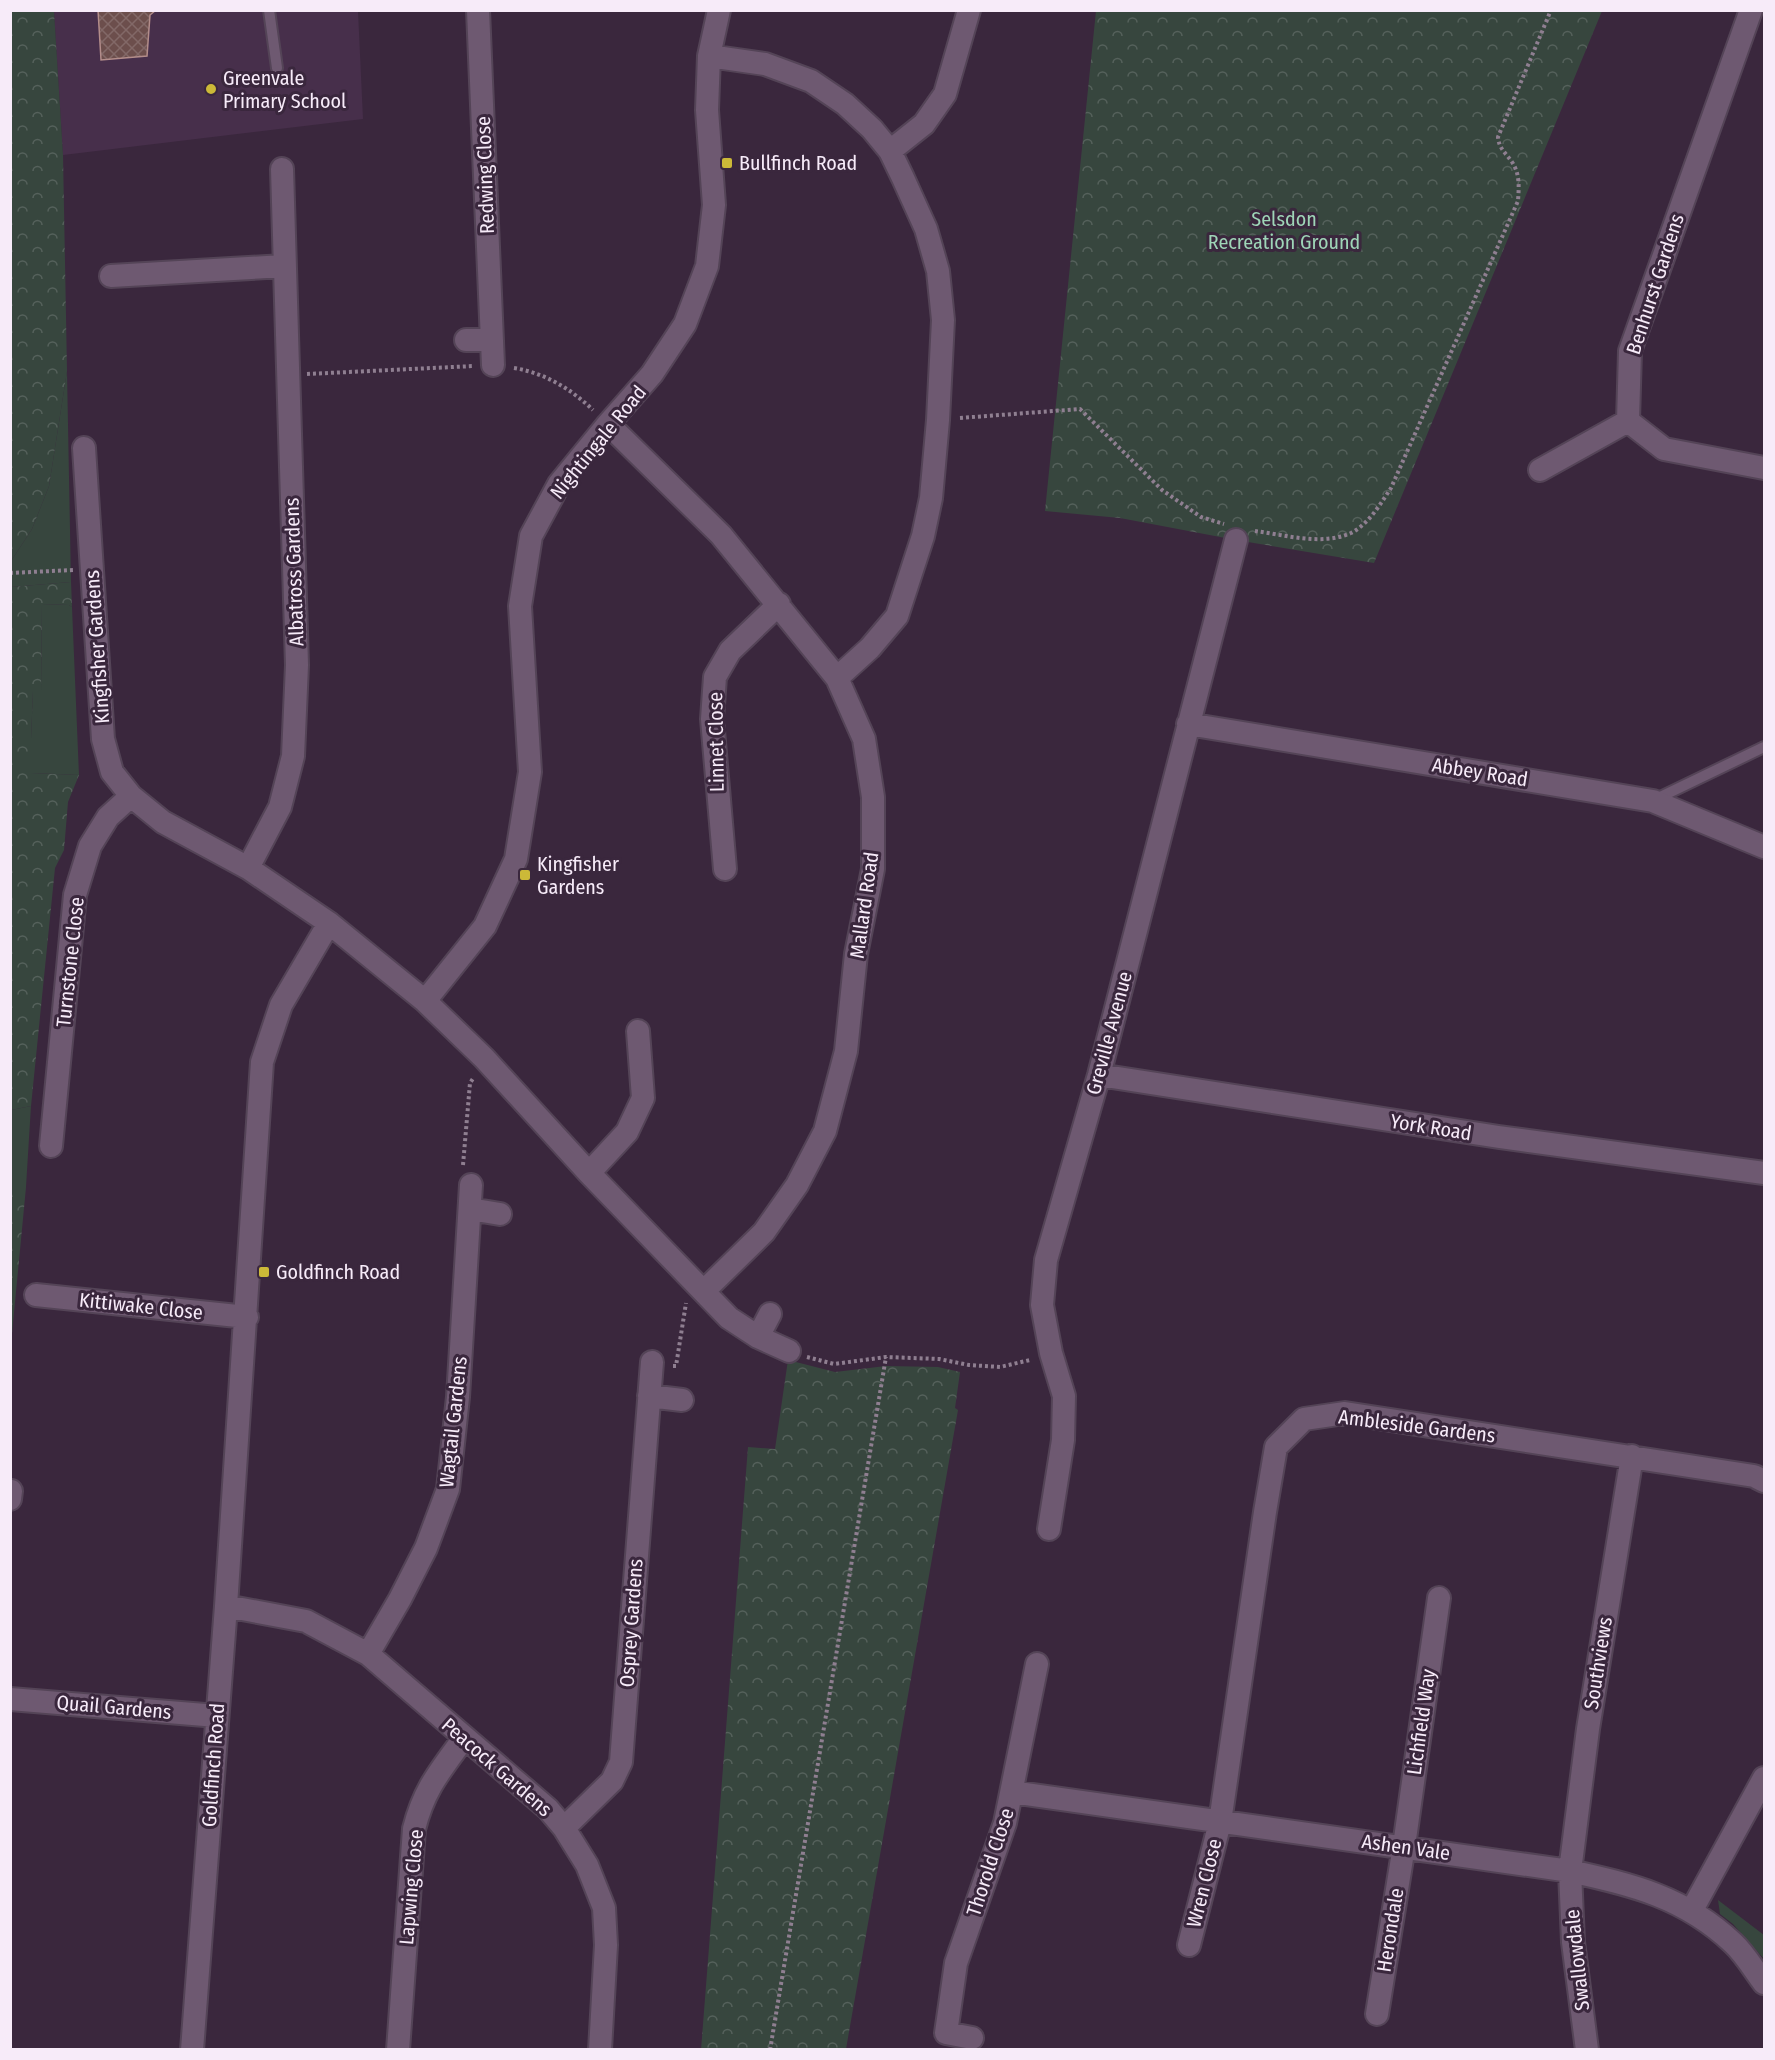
<svg xmlns="http://www.w3.org/2000/svg" width="1775" height="2060" font-family="'Fira Sans Condensed',sans-serif">
	<style>
		.built { fill: #472f4b }
		.grass { fill: #37463e }
		.forest { fill: url(#forest-crowns) }
		.building { fill: url(#building-cross-hatch); stroke: #b38d8a; stroke-width: 1.5 }
		.lines { fill: none; stroke-linecap: round; stroke-linejoin: round }
		.lane-casing { stroke: #544457; stroke-width: 14 }
		.street-casing { stroke: #544457; stroke-width: 26 }
		.path { stroke: #8f7f91; stroke-width: 4; stroke-dasharray: 3 3; stroke-linecap: butt }
		.lane { stroke: #6e5971; stroke-width: 10 }
		.street { stroke: #6e5971; stroke-width: 22 }
		.poi-dot { fill: #ccb938; stroke: #3a273d; stroke-width: 2 }
		.labels { text-anchor: middle; stroke-width: 6; stroke-linejoin: round; paint-order: stroke }
		.poi-label { font-size: 20px; fill: #f7ebf9; stroke: #3a273d; text-anchor: start }
		.street-label { font-size: 20px; fill: #f7ebf9; stroke: #3a273d }
		.park-label { font-size: 20px; fill: #9ed5b7; stroke: #3a273d }
	</style>
	<defs>
		<pattern id="forest-crowns" width="20" height="18" patternUnits="userSpaceOnUse" patternTransform="scale(1.5)"><rect width="20" height="18" fill="#37463e"/><path d="M2 6a3 3 0 1 1 6 0M12 15a3 3 0 1 1 6 0" fill="none" stroke="#55615b"/></pattern>
		<pattern id="building-cross-hatch" width="8" height="8" patternUnits="userSpaceOnUse" patternTransform="scale(1.5)"><rect width="8" height="8" fill="#6c4e4c"/><path d="M0 0l8 8M0 8l8-8" fill="none" stroke="#826867"/></pattern>
	</defs>
	<rect width="100%" height="100%" fill="#3a273d"/>
	<!-- built -->
	<path class="built" d="M54 11H358L363 119 63 155Z"/>
	<!-- grass -->
	<path class="grass" d="M67 371 71 582 11 587V561L32 529 49 486Z
		M42 604 69 605 72 607 79 775 31 773V738L33 690H41Z
		M31 1106 26 1187H11V1110Z
		M1718 1900 1764 1935V1959L1733 1924 1720 1914Z"/>
	<!-- forest -->
	<path class="forest" d="M11 10 54 11 63 155 67 371 49 486 32 529 11 561Z
		M1096 11H1602L1374 563 1236 540 1120 518 1045 511Z
		M71 582 72 607 69 605 42 604 41 690 33 691 31 738V773L79 775 68 802 64 850 55 868 31 1106 11 1110V587Z
		M11 1187H26L11 1344 10 1187Z
		M788 1360 835 1372 886 1366 938 1367 960 1372 955 1408 958 1410 846 2049 701 2050 748 1447 775 1449Z"/>
	<!-- building -->
	<path class="building" d="M98 10H156L150 15 147 56 101 60Z"/>
	<g class="lines">
		<!-- lane casing -->
		<g class="lane-casing">
			<path id="lane" d="M269 10 277 68
				M1654 800 1764 747"/>
		</g>
		<!-- street casing -->
		<g class="street-casing">
			<path id="street" d="M478 10 493 365
				M1751 10 1630 351 1628 421 1664 449 1764 468
				M709 56 765 64 811 81 845 104 872 129 890 151 903 178 926 229 938 271 943 320 938 420 931 498 923 536 897 616 870 648 837 678
				M890 151 924 124 945 94 969 10
				M111 276 284 266
				M466 340H492
				M608 424 721 535 837 678 864 739 873 797V869L856 954 846 1051 825 1131 797 1185 764 1232 704 1291
				M84 448 103 739 112 772 131 796 163 822 248 868 329 923 425 1001 484 1058 589 1173 729 1318 758 1337 789 1351
				M1540 470 1628 421
				M1188 724 1653 801 1764 847
				M248 868 280 807 293 756 297 665 282 169
				M725 869 712 719 715 677 730 651 779 604
				M425 1001 485 926 516 859 530 772 520 606 531 536 559 484 608 424 652 374 685 324 707 266 714 205 707 110 709 56 719 10
				M1099 1075 1499 1137 1764 1173
				M51 1146 75 895 90 846 108 817 131 796
				M589 1173 627 1132 643 1098 638 1031
				M470 1209 500 1214
				M36 1295 247 1317
				M758 1337 770 1314
				M649 1396 682 1400
				M10 1499 11 1491
				M1049 1529 1063 1440 1064 1396 1051 1353 1042 1305 1046 1260 1099 1075 1236 540
				M226 1606 306 1621 368 1654 548 1809 564 1828 587 1865 604 1908 606 1945 600 2050
				M368 1654 400 1599 426 1548 448 1489 458 1397 471 1185
				M10 1699 217 1716
				M1012 1792 1570 1871C1633 1885 1684 1897 1733 1943 1745 1954 1754 1970 1764 1983
				M564 1828 612 1781 621 1762 652 1362
				M1692 1910 1764 1778
				M1189 1945 1220 1822 1265 1512 1276 1447 1304 1419 1345 1413 1754 1476 1764 1481
				M1377 2014 1404 1846 1439 1598
				M972 2038 946 2033 956 1963 1005 1823 1037 1664
				M192 2050 226 1606 262 1062 281 1005 329 923
				M398 2050 414 1829C424 1789 440 1771 464 1738
				M1587 2050 1573 1942 1570 1871 1588 1729 1632 1456"/>
		</g>
		<!-- path -->
		<path class="path" d="M514 368C545 373 571 389 593 410
			M307 374 474 366
			M960 418 1080 409 1162 490 1201 517 1224 524
			M1255 531C1285 535 1322 546 1351 533 1369 524 1381 503 1391 488L1518 201C1519 187 1520 174 1512 162 1506 153 1499 149 1498 137L1551 10
			M10 573 73 570
			M463 1165 470 1083 474 1077
			M807 1357 834 1364 886 1357 939 1359 969 1365 1000 1367 1030 1360
			M673 1366H676L686 1303
			M770 2050 886 1357"/>
		<!-- lane -->
		<use href="#lane" class="lane"/>
		<!-- street -->
		<use href="#street" class="street"/>
	</g>
	<!-- markers -->
	<g class="poi-dot">
		<circle cx="211" cy="89" r="6"/>
		<rect x="721" y="157" width="12" height="12" rx="3"/>
		<rect x="519" y="869" width="12" height="12" rx="3"/>
		<rect x="258" y="1266" width="12" height="12" rx="3"/>
	</g>
	<g class="labels">
		<!-- poi labels -->
		<g class="poi-label">
			<text x="223" y="85">Greenvale<tspan x="223" dy="23">Primary School</tspan></text>
			<text x="739" y="170">Bullfinch Road</text>
			<text x="537" y="871">Kingfisher<tspan x="537" dy="23">Gardens</tspan></text>
			<text x="276" y="1279">Goldfinch Road</text>
		</g>
		<!-- street labels -->
		<g class="street-label">
			<text transform="translate(485 175) rotate(-92)" y="7">Redwing Close</text>
			<text transform="translate(1655 284) rotate(-72)" y="7">Benhurst Gardens</text>
			<text transform="translate(598 442) rotate(-51)" y="7">Nightingale Road</text>
			<text transform="translate(294 572) rotate(-92)" y="7">Albatross Gardens</text>
			<text transform="translate(97 647) rotate(-94)" y="7">Kingfisher Gardens</text>
			<text transform="translate(716 742) rotate(-91)" y="7">Linnet Close</text>
			<text transform="translate(1480 772) rotate(9)" y="7">Abbey Road</text>
			<text transform="translate(864 905) rotate(-82)" y="7">Mallard Road</text>
			<text transform="translate(70 962) rotate(-84)" y="7">Turnstone Close</text>
			<text transform="translate(1109 1033) rotate(-75)" y="7">Greville Avenue</text>
			<text transform="translate(1431 1127) rotate(9)" y="7">York Road</text>
			<text transform="translate(141 1306) rotate(6)" y="7">Kittiwake Close</text>
			<text transform="translate(453 1422) rotate(-84)" y="7">Wagtail Gardens</text>
			<text transform="translate(1417 1426) rotate(7)" y="7">Ambleside Gardens</text>
			<text transform="translate(631 1623) rotate(-86)" y="7">Osprey Gardens</text>
			<text transform="translate(1598 1663) rotate(-81)" y="7">Southviews</text>
			<text transform="translate(114 1707) rotate(5)" y="7">Quail Gardens</text>
			<text transform="translate(1421 1722) rotate(-82)" y="7">Lichfield Way</text>
			<text transform="translate(213 1765) rotate(-86)" y="7">Goldfinch Road</text>
			<text transform="translate(497 1767) rotate(41)" y="7">Peacock Gardens</text>
			<text transform="translate(1406 1847) rotate(8)" y="7">Ashen Vale</text>
			<text transform="translate(990 1862) rotate(-72)" y="7">Thorold Close</text>
			<text transform="translate(1204 1883) rotate(-76)" y="7">Wren Close</text>
			<text transform="translate(411 1887) rotate(-85)" y="7">Lapwing Close</text>
			<text transform="translate(1390 1930) rotate(-81)" y="7">Herondale</text>
			<text transform="translate(1577 1960) rotate(-96)" y="7">Swallowdale</text>
		</g>
		<!-- park labels -->
		<g class="park-label">
			<text x="1284" y="226">Selsdon<tspan x="1284" dy="23">Recreation Ground</tspan></text>
		</g>
	</g>
	<!-- border -->
	<rect width="1775" height="2060" fill="none" stroke="#f7ebf9" stroke-width="24"/>
</svg>
